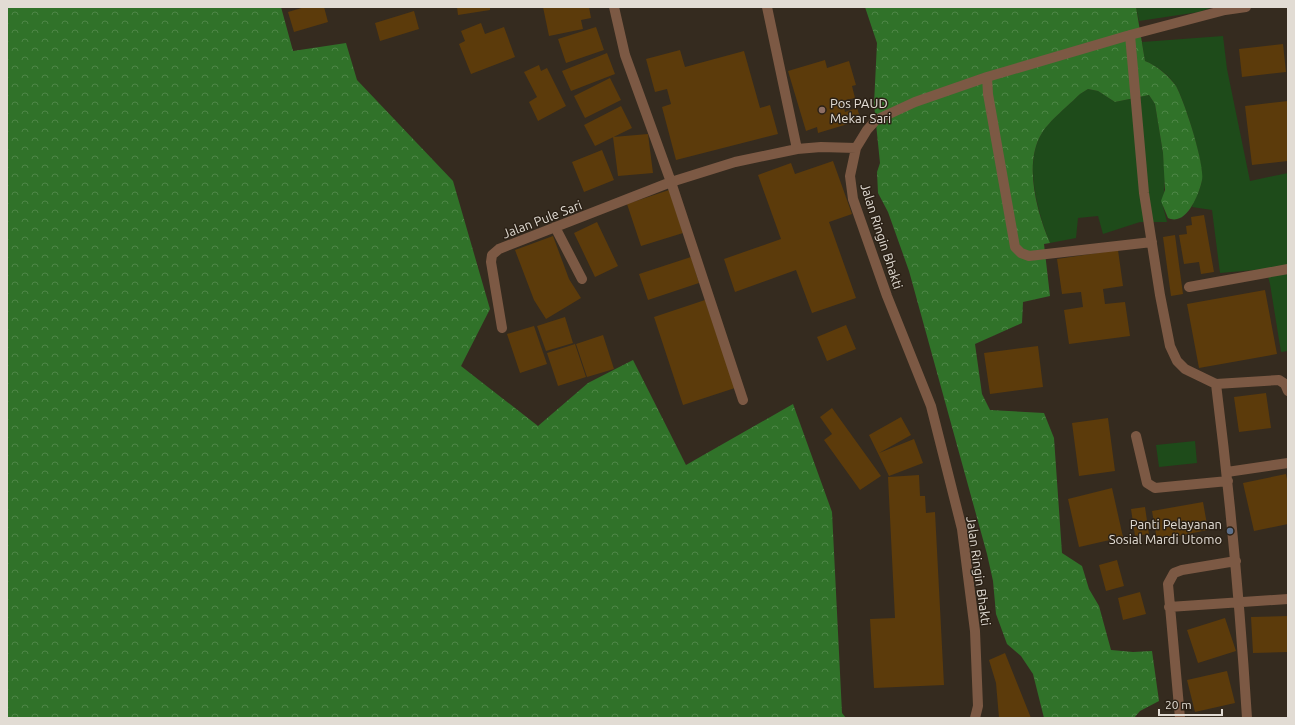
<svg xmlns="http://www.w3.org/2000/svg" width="1295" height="725" font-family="Ubuntu,sans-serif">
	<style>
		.grass { fill: #1e4b1a }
		.forest { fill: url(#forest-crowns) }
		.building { fill: #5c3b0b }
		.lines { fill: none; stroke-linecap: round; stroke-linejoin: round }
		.minor { stroke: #7c5944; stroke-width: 10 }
		.education-dot { fill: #8d6e63; stroke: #2b2116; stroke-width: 1.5 }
		.service-dot { fill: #5c6f8a; stroke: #2b2116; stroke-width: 1.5 }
		.labels { text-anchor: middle; stroke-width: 3; stroke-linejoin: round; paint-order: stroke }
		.poi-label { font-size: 13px; fill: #e2dcd4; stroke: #2b2116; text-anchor: start }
		.street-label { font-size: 13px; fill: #e2dcd4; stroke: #2b2116 }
	</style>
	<defs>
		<pattern id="forest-crowns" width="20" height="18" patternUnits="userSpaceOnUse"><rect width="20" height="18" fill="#307229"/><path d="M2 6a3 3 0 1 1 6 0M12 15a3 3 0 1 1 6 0" fill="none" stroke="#4e8647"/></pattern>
	</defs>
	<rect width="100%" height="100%" fill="#352b1f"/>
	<!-- grass -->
	<path class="grass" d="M1136 7H1213L1199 12 1139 21Z
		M1223 36 1227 69 1250 181 1288 173V351L1281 352 1270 284 1266 269 1220 273 1212 210 1192 207C1195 198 1202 187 1202 178 1203 160 1185 102 1176 86 1170 76 1156 65 1145 61L1142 42Z
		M1088 89 1098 91 1115 102 1149 95 1155 104 1163 153 1165 176 1163 206 1167 222H1140L1103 234 1098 216 1078 218 1076 238 1050 243C1038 213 1023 163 1042 133 1049 121 1069 105 1080 94Z
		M1195 441 1197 463 1159 467 1156 445Z"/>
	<!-- forest -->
	<path class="forest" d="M7 7H281L293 51 346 43 357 80 453 181 490 309 461 366 538 426 588 383 633 360 686 465 793 404 832 512 842 713 846 718H7Z
		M865 7H1136L1145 61C1156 65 1169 76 1176 86 1184 100 1205 164 1202 180 1200 191 1190 217 1177 219 1174 220 1170 219 1168 218L1161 201 1165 190 1163 153 1155 104 1149 95 1115 102 1098 91 1088 89 1080 94C1069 105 1049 121 1042 133 1023 163 1037 213 1050 243L1044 244 1050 296 1023 302 1022 323 975 344 982 394 990 410 1044 413 1054 438 1062 553 1082 566 1089 589 1099 606 1111 650 1133 652 1152 651 1159 701 1140 711 1134 718H1044L1033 674 1021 656 1007 644 996 614 993 581 987 554 909 271 888 212 878 193 877 172 880 163 874 104 877 43Z"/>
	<!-- building -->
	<path class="building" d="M305 7H324L328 22 294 32 288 12Z
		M457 7H490V10L458 15Z
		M543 7H589L591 18 581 20 583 29 549 36Z
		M414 11 419 29 380 41 375 23Z
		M481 23 485 34 504 27 515 57 471 74 459 44 465 41 461 31Z
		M596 27 604 50 566 63 558 39Z
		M1283 44 1286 72 1242 77 1239 49Z
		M680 50 685 67 744 51 760 108 770 105 778 134 676 160 662 107 671 104 667 89 655 92 646 59Z
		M607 53 615 74 571 91 562 71Z
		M825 60 827 68 849 61 856 85 852 86 855 98 842 101 845 112 857 108 861 120 818 133 817 127 806 131 788 71Z
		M539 65 541 71 547 68 566 106 538 121 529 102 537 97 524 72Z
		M610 78 621 100 585 118 574 96Z
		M1288 101V161L1252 165 1245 106Z
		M621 106 632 128 595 146 584 125Z
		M648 134 653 173 618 176 613 137Z
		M602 150 614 180 584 192 572 162Z
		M833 161 852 214 829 222 856 298 812 313 796 270 735 292 724 259 781 239 758 175 791 163 795 174Z
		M669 190 683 233 641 246 627 204Z
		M1204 215 1214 272 1201 274 1199 262 1184 264 1179 235 1187 234 1186 226 1192 225 1191 217Z
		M597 222 618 266 595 277 574 233Z
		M1175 235 1183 294 1171 296 1163 237Z
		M553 236 569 279 581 298 546 319 534 300 515 250Z
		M1118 250 1123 286 1103 289 1105 304 1125 302 1130 336 1069 344 1064 310 1083 307 1081 292 1062 294 1057 259Z
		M691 257 699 283 648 300 639 274Z
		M1265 290 1277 354 1199 368 1187 304Z
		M705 300 735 388 683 405 654 317Z
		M565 317 573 343 546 351 537 326Z
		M846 325 856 349 827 361 817 337Z
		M534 326 547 364 520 373 507 334Z
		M603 335 614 369 587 377 576 344Z
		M575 344 586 377 558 386 547 353Z
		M1038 346 1043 387 990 394 984 353Z
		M1266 393 1271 428 1239 432 1234 397Z
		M832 408 881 476 860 490 824 440 832 434 820 417Z
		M901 417 911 435 879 453 914 439 923 463 889 476 869 435Z
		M1108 418 1115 471 1079 476 1072 423Z
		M1286 474 1288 484V524L1254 531 1243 483Z
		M919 475 920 496H925L926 513 935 512 944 685 874 688 870 619 895 618 888 477Z
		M1112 488 1123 537 1079 547 1068 499Z
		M1203 502 1208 530 1157 540 1152 511Z
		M1145 507 1149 534 1135 536 1131 509Z
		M1117 560 1124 586 1106 591 1099 565Z
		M1140 592 1146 614 1123 620 1118 598Z
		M1288 616V652L1253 653 1251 617Z
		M1225 618 1236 651 1198 663 1187 630Z
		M1005 653 1031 718H999L996 683 989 660Z
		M1227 671 1235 703 1195 712 1187 680Z"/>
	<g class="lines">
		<!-- minor -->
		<path class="minor" d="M614 7 625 55 671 182 743 400
			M767 7 797 149
			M1130 35 1144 193 1160 295 1170 346 1177 361 1185 369 1216 384C1230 495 1240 606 1247 718
			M987 77 988 94 1015 247 1021 253 1029 256 1152 242
			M555 227 582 279
			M1189 287 1288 269
			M502 328 491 262 492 255 499 249 671 182 735 162 797 149 821 147 856 148
			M1216 384 1279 380 1285 384 1288 391
			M1136 436 1147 483 1155 488 1228 481
			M1227 472 1288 463
			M1169 607 1288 599
			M975 718 978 706 975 631 962 529 931 406 887 296 853 199 850 176 856 148 867 130 876 120 915 102 987 77 1130 35 1225 10 1246 7
			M1180 718 1168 584 1174 573 1182 570 1236 561"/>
	</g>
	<!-- markers -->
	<circle class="education-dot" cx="822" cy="110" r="4"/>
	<circle class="service-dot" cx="1230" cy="531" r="4"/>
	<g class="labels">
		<!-- poi labels -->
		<g class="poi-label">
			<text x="830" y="108">Pos PAUD<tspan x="830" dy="15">Mekar Sari</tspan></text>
			<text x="1222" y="529" text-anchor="end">Panti Pelayanan<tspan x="1222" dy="15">Sosial Mardi Utomo</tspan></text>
		</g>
		<!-- street labels -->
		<g class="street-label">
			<text transform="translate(542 219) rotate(-21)" y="5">Jalan Pule Sari</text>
			<text transform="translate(882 236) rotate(72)" y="5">Jalan Ringin Bhakti</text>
			<text transform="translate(979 571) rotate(82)" y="5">Jalan Ringin Bhakti</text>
		</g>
	</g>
	<!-- border -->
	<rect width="1295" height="725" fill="none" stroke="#e2dcd4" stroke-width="16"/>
	<!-- scale -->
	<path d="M1159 709v6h63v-6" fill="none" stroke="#e2dcd4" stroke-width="2"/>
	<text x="1165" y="709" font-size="12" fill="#e2dcd4" stroke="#2b2116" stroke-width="3" paint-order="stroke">20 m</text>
</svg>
